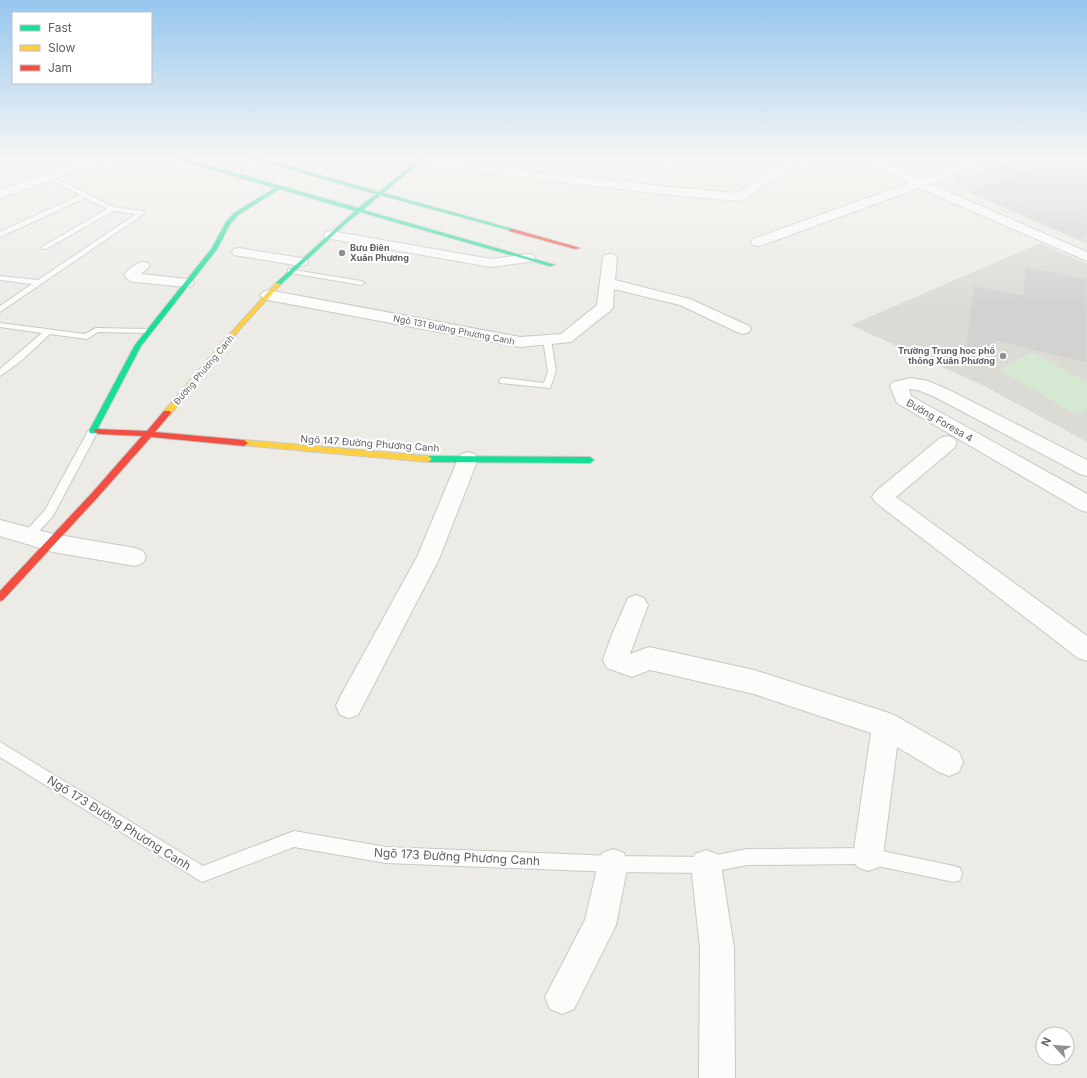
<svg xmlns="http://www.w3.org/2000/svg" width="1087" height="1078" font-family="Inter,sans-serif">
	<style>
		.education { fill: #dcdad5 }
		.green { fill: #d5e8d2 }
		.building { fill: #d3d2d0; stroke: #dcdad6 }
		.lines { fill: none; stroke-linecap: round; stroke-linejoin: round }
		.lane-casing { stroke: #c8c8c7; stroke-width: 2 }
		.street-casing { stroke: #c8c8c7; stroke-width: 2 }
		.fast-casing { stroke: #c9c9c8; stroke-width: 2 }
		.slow-casing { stroke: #c9c9c8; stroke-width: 2 }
		.jam-casing { stroke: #c9c9c8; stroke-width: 2 }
		.lane { fill: #fcfcfb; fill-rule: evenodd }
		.street { fill: #fcfcfb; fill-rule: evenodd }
		.fast { fill: #16e098; fill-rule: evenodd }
		.slow { fill: #ffcf43; fill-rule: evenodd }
		.jam { fill: #f24e42; fill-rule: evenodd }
		.poi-dot { fill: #8e9192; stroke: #fff; stroke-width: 1.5 }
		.labels { text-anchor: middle; stroke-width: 4; stroke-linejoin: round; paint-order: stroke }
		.far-poi-label { font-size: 9px; font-weight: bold; fill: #5c6065; stroke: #fff; text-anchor: start }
		.far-street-label { font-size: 9px; fill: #5c6065; stroke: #fff }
		.street-label { font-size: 10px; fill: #5c6065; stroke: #fff }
		.near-street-label { font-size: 12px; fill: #5c6065; stroke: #fff }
	</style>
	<rect width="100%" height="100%" fill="#ecebe6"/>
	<!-- education -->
	<path class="education" d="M1020 158H1082L1087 160V244L960 188 955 180Z
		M1040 243 1087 264V442L986 387 851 325Z"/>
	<!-- green -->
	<path class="green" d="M1032 352 1087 382V409L1077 415 999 370Z"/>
	<!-- building -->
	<path class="building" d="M1061 159 1087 169V234L1077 239 969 192Z
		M1025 266 1087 279V363L996 341 995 358 965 351 974 285 1023 295Z"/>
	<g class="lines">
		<!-- lane casing -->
		<g class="lane-casing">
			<path id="lane" d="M585 158H591L580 171H576L575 170Z
				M660 158H666L664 163H660Z
				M49 175 114 207 142 211 145 213 0 312V306L32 284 0 280V276L38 280 136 214 113 211 46 249H42V247L107 209 85 198 0 237V232L80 195 47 178V176Z
				M288 269 361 281 365 283 361 285 291 273H288Z
				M0 323 85 334 96 328 149 329 153 331 149 333 98 332 87 339 50 334 21 361 0 376V369L42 333 0 327Z
				M544 338H550L551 340 556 371 550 388 500 383 499 381 500 379 503 378 544 383 548 371 543 340Z
				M93 428 98 431 53 516 32 539 28 540 24 539 23 536 24 533 45 510 88 431Z
				M0 742 203 866 294 831 386 847 613 856 706 857 747 849 868 848 954 866 960 868 962 874 960 880 954 882 868 864 747 865 706 873 613 872 386 863 294 847 202 882 0 757Z"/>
		</g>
		<!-- street casing -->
		<g class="street-casing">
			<path id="street" d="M93 158H111L110 160 0 198V190Z
				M791 158H805L743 200 739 201 671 195 418 165 414 164 412 162 414 160 418 159 671 187 737 193Z
				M857 158H873L920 179 977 158H994L993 160 930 184 1087 252V261L919 188 763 245 758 246 753 245 751 242 753 239 909 183 858 160Z
				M331 231 491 259 528 254 533 255 535 258 533 261 528 262 491 267 326 238 324 235 326 232Z
				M239 248 301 258 306 259 308 262 306 265 301 266 234 255 232 252 234 249Z
				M610 254 615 255 617 258 615 280 690 299 749 326 751 329 749 332 743 334 737 332 680 305 614 289 613 307 611 310 571 342 520 347 268 300 263 298 260 295 263 292 268 290 520 337 561 334 597 305 603 258 605 255Z
				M143 262 148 263 150 266 141 274 187 279 192 280 194 283 192 286 187 287 135 282 130 281 124 275C128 269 136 263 143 262Z
				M911 378 928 381 949 390 1087 460V476L1080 474 937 398 918 390 909 389 911 396 1087 494V512L1080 510 897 403 890 386 893 382Z
				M947 436 954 438 957 443 954 448 896 497 1087 636V661L1078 658 875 502 872 497 875 492 940 438Z
				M468 452 475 454 478 459 439 559 358 715 349 718 340 715 336 706 340 697 417 557 458 459 461 454Z
				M0 520 53 534 135 548 143 551 146 557 143 563 135 566 53 552 0 536Z
				M636 595 644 598 648 605 630 654 649 647 754 670 886 712 896 716 959 752 963 762 959 772 949 776 939 772 897 747 883 856 879 867 868 871 857 867 853 856 871 733 754 694 650 670 632 677 607 668 603 660 611 637 628 598Z
				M613 849 624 853 628 864 616 925 574 1009 562 1014 550 1009 545 997 585 920 598 864 602 853Z
				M706 850 717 854 721 865 734 948 735 1078H699L700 948 691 865 695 854Z"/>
		</g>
		<!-- fast casing -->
		<g class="fast-casing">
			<path id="fast" d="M174 158H183L358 208 376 194 250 158H259L379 192 420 158H425L383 193 513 229V231L380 195 363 210 555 265 550 266 360 212 345 224 280 285H276V283L355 211 280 189 238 215 230 224 217 249 141 346 98 428 102 431 101 433H90L89 431 135 345 212 248 226 222 234 213 275 188Z
				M428 456 590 457 594 460 590 463 428 462 424 459Z"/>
		</g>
		<!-- slow casing -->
		<g class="slow-casing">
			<path id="slow" d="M276 283 281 284 240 329 170 415H164V411L236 327Z
				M244 440 428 456 432 459 428 462 241 445 240 443 241 441Z"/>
		</g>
		<!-- jam casing -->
		<g class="jam-casing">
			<path id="jam" d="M509 229H513L580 248 575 249 509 231Z
				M164 411H170L171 413 155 432 244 440 248 443 244 446 151 437 97 498 3 600 0 601V591L91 494 142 436 98 434 94 431 95 429 147 431Z"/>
		</g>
		<!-- lane -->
		<use href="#lane" class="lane"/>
		<!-- street -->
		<use href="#street" class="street"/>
		<!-- fast -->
		<use href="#fast" class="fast"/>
		<!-- slow -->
		<use href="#slow" class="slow"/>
		<!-- jam -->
		<use href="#jam" class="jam"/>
	</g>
	<!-- sky -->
	<linearGradient id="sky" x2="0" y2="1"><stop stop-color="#96c6ee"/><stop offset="0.51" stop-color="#f6f6f4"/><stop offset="1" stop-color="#f6f6f4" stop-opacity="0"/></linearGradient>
	<rect width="1087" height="309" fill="url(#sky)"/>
	<!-- markers -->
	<g class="poi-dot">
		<circle cx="342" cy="253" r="4"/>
		<circle cx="1003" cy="356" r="4"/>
	</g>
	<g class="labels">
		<!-- far-poi labels -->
		<g class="far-poi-label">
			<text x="350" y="251">Bưu Điện<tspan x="350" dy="10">Xuân Phương</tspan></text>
			<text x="995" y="354" text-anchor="end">Trường Trung học phổ<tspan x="995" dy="10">thông Xuân Phương</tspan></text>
		</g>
		<!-- far-street labels -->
		<g class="far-street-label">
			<text transform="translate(454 330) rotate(11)" y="3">Ngõ 131 Đường Phương Canh</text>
			<text transform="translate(204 370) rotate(-50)" y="3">Đường Phương Canh</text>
		</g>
		<!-- street labels -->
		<g class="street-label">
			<text transform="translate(940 420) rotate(30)" y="4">Đường Foresa 4</text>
			<text transform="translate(370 443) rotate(4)" y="4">Ngõ 147 Đường Phương Canh</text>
		</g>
		<!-- near-street labels -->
		<g class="near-street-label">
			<text transform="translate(119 823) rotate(32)" y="4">Ngõ 173 Đường Phương Canh</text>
			<text transform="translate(457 857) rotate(3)" y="4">Ngõ 173 Đường Phương Canh</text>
		</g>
	</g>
	<!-- legend -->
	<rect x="12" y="12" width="140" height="72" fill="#ffffff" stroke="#bebfc1"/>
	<rect x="20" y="25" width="20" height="6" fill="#16e098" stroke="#bebfc1"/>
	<text x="48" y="32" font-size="12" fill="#5c6065">Fast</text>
	<rect x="20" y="45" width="20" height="6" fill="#ffcf43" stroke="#bebfc1"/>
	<text x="48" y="52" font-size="12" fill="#5c6065">Slow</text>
	<rect x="20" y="65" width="20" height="6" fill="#f24e42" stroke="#bebfc1"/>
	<text x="48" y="72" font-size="12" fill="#5c6065">Jam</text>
	<!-- north arrow -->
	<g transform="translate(1055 1046) rotate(296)"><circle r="19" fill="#ffffff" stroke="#bebfc1"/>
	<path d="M0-3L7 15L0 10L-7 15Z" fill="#8e9192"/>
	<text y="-6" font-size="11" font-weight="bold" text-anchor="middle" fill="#5c6065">N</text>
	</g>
</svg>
